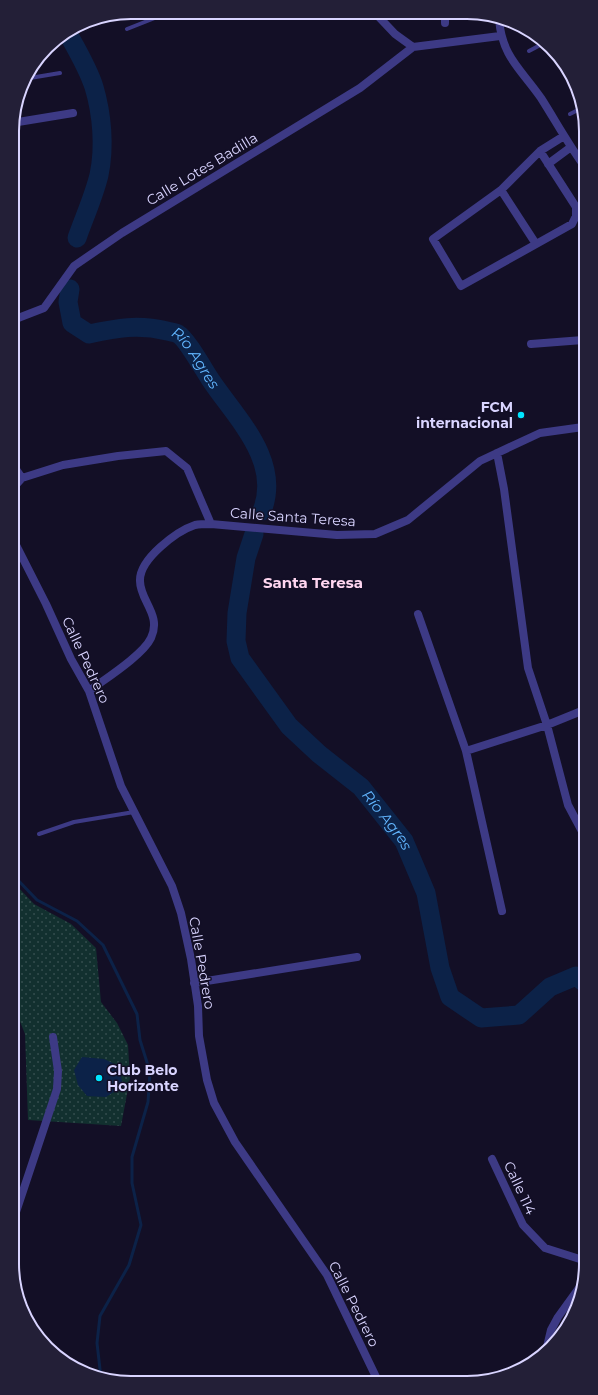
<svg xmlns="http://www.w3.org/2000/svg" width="598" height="1395" font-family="Montserrat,sans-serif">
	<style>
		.park { fill: url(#park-dots) }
		.water { fill: #0c2248 }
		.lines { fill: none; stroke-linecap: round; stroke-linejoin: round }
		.stream { stroke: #0c2248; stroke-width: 3 }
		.river { stroke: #0c2248; stroke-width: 19 }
		.service { stroke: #3d3a85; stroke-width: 4 }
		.minor { stroke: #3d3a85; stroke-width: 8 }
		.poi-dot { fill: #00e5ff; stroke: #130f26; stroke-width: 1.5 }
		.labels { text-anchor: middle; stroke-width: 3; stroke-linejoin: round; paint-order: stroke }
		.street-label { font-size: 14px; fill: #d9d4ff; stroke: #130f26 }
		.poi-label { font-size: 14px; font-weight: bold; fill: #d9d4ff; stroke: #130f26; text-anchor: end }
		.water-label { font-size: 15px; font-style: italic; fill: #62b6ff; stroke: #130f26 }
		.neighbourhood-label { font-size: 15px; font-weight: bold; fill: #ffd6f0; stroke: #130f26 }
		.rim { fill: none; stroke: #d9d4ff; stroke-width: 2 }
	</style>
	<defs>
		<pattern id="park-dots" width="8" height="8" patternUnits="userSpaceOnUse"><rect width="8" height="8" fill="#12302f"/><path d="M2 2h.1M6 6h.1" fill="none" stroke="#344d4e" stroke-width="1.8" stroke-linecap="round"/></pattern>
	</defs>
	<rect width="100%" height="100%" fill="#130f26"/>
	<!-- park -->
	<path class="park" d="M15 884 34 904 71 924 96 948 101 1002 117 1023 128 1045 130 1078 121 1126 28 1120 25 1034 15 1009Z"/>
	<!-- water -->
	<path class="water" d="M82 1057 104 1059 119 1066 123 1086 106 1097 87 1096 78 1085 74 1070Z"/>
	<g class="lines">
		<!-- stream -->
		<path class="stream" d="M15 877 37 900 77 921 103 945 137 1014 140 1040 150 1072 148 1102 132 1157V1183L141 1225 129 1265 100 1316 97 1343 101 1378"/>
		<!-- river -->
		<g class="river">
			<path d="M67 32C77 50 88 68 94 87 102 114 105 147 99 175 94 196 84 218 77 238"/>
			<path id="s1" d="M70 289 68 302 72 323 89 334C117 328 138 324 167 331 170 332 175 332 178 334 186 338 204 370 210 379 235 417 282 460 262 511"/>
			<path id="s2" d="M254 534 246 558 237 613 236 641 240 658 289 726 319 754 361 787 404 841 426 893 440 968 450 997 481 1018 519 1015 550 987 576 976 585 983"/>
		</g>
		<!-- service -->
		<path class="service" d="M127 29 170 12
			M529 51 546 42
			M24 79 60 73
			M570 114 582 108
			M39 834 74 822 134 812"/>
		<!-- minor -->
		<path class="minor" d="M376 14 395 34 413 47 500 36
			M445 14V23
			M499 19C502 57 521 69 541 98 555 120 567 142 582 163
			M12 123 73 113
			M540 151 576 207V216L572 224 461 286 433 239 501 190 540 151 564 136
			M548 164 571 147
			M501 190 536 244
			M13 320 44 308 74 266 122 233 360 88 413 47
			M531 344 583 340
			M497 453 504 489 528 668 547 725 568 805 584 835
			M13 465 22 478
			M22 478 63 465 118 456 166 451 187 468 211 524
			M13 488 22 478
			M14 541 46 604 71 659 89 691 121 786 172 886 181 913 191 959 198 1006 199 1036 207 1080 214 1103 235 1142 327 1275 377 1379
			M418 614 466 751 502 911
			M89 691C105 679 143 655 151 638 162 615 140 601 140 581 139 559 177 531 195 525 200 524 206 524 211 524L337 535 375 534 408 520 480 461 540 433 583 427
			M466 751 547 725 584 710
			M194 983 357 957
			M492 1159 523 1225 545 1248 586 1261
			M16 1212 57 1089 58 1071 53 1037
			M546 1351 551 1330 558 1317 584 1281"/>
	</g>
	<!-- markers -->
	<g class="poi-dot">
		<circle cx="521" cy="415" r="4"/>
		<circle cx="99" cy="1078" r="4"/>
	</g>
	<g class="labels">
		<!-- street labels -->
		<g class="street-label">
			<text transform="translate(202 169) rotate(-31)" y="5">Calle Lotes Badilla</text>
			<text transform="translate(293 517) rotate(4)" y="5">Calle Santa Teresa</text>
			<text transform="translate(86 660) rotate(65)" y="5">Calle Pedrero</text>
			<text transform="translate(202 963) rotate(80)" y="5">Calle Pedrero</text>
			<text transform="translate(520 1188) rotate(65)" y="5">Calle 114</text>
			<text transform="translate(354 1304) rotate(63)" y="5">Calle Pedrero</text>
		</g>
		<!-- poi labels -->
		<g class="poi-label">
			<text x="513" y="412">FCM<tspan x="513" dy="16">internacional</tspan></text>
			<text x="107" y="1075" text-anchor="start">Club Belo<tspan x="107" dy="16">Horizonte</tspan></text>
		</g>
		<!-- water labels -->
		<g class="water-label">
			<text dy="5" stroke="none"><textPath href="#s1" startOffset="175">Río Agres</textPath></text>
			<text dy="5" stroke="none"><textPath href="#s2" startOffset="347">Río Agres</textPath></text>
		</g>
		<!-- neighbourhood labels -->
		<g class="neighbourhood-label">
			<text x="313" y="588">Santa Teresa</text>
		</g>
	</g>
	<!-- crop -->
	<path d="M0 0H598V1395H0ZM131 19H467A112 112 0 0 1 579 131V1264A112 112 0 0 1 467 1376H131A112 112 0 0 1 19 1264V131A112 112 0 0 1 131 19Z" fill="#231f37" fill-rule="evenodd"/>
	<path class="rim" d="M131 19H467A112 112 0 0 1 579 131V1264A112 112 0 0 1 467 1376H131A112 112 0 0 1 19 1264V131A112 112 0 0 1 131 19Z"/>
</svg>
